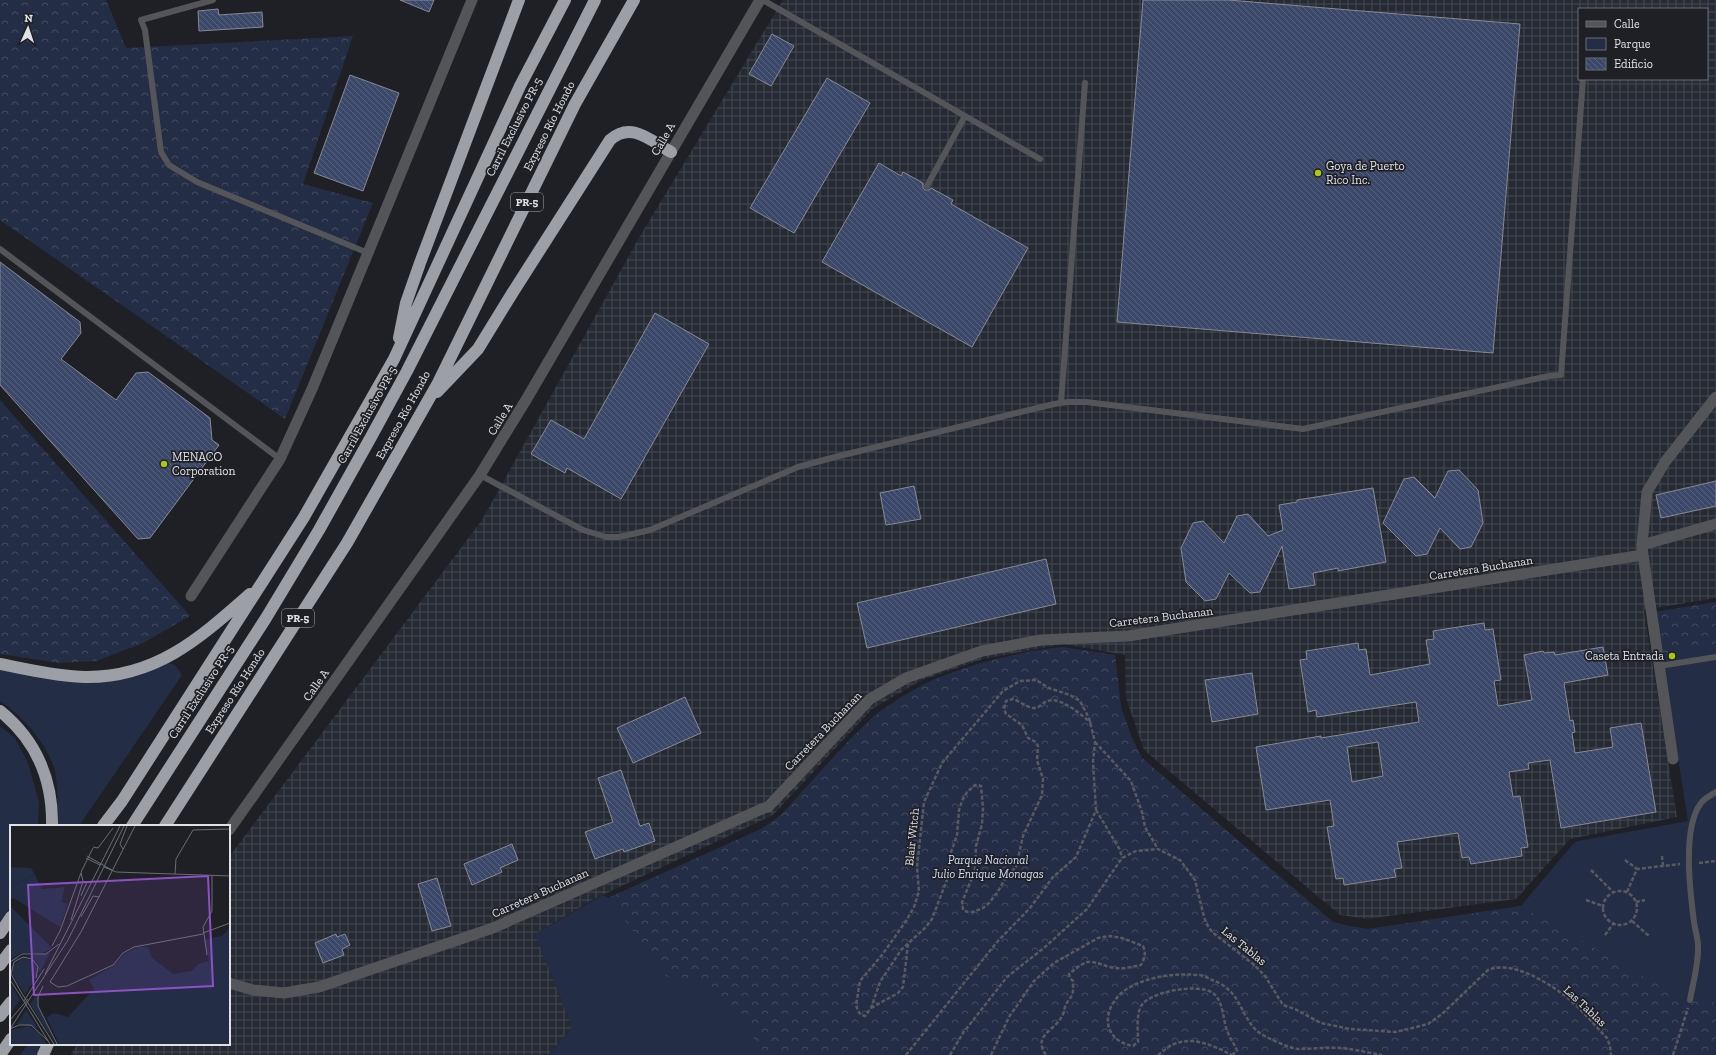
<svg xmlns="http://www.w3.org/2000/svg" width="1716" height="1055" font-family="'Zilla Slab',serif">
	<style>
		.industrial { fill: url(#industrial-grid); fill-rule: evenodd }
		.green { fill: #242d46 }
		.forest { fill: url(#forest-crowns) }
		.building { fill: url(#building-back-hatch); stroke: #888a91; fill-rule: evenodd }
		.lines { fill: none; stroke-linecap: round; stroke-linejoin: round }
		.path { stroke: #585a5f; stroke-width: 2.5; stroke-dasharray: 4 2; stroke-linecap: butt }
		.service { stroke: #545558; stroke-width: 6 }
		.minor { stroke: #545558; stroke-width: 11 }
		.tertiary { stroke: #545558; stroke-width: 11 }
		.motorway { stroke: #9c9fa5; stroke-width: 12 }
		.poi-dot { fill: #aec60c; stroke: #1e2026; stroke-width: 1.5 }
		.labels { text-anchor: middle; stroke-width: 3.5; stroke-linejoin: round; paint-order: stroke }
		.shield { fill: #1e2026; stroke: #a5a7ab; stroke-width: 1 }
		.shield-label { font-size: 11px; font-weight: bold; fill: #dfe1e4 }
		.street-label { font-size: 12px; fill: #dfe1e4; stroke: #1e2026 }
		.poi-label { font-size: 12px; fill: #dfe1e4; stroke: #1e2026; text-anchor: start }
		.park-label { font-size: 12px; font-style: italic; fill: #d4def7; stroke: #1e2026 }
		.inset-road { fill: none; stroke: #6b6d72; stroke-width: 1 }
		.view { fill: #8f50c6; fill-opacity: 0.15; stroke: #8f50c6; stroke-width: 2 }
		.inset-edge { fill: none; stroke: #dfe1e4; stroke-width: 2 }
	</style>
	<defs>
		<pattern id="industrial-grid" width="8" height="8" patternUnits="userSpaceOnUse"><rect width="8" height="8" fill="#252a34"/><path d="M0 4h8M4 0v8" fill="none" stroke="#444951"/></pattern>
		<pattern id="forest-crowns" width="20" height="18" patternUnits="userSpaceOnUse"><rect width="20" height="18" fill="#242d46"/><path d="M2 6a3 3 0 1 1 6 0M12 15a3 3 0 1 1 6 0" fill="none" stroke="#434b61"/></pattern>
		<pattern id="building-back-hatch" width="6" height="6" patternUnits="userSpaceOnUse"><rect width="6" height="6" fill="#3b486a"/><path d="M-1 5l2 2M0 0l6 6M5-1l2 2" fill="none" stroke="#57627f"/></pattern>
	</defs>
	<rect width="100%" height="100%" fill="#1e2026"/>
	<!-- industrial -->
	<path class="industrial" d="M783 0H1716V598L1644 610 1677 817 1570 839 1516 899 1367 919 1340 915 1144 750 1126 698 1125 655 1063 644 983 659 922 680 872 709 773 815 594 899 535 934 572 1027 548 1055H70L78 1044H229V857L482 520 640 236ZM1579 9H1707V79H1579Z"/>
	<!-- green -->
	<path class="green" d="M1716 602V1055H548L572 1027 535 934 603 895 608 898 761 829 781 815 854 735 877 713 901 697 934 679 980 663 1031 651 1062 647 1115 655 1121 707 1131 736 1142 758 1333 922 1349 926 1368 929 1520 907 1573 844 1578 841 1688 821 1655 612Z
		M169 663 175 665 182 675 79 826H58C58 812 58 779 54 767 44 741 23 716 0 701V669L99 681 121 680 142 675Z
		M0 726 15 738 28 763 39 802 38 826H11V906L0 921Z
		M28 1044H40L36 1055H20Z"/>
	<!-- forest -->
	<path class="forest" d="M0 0H106L126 48 353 36 303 184 373 203 285 419 0 220Z
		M0 400 190 616 143 643 96 661 59 663 0 654Z
		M1716 602V644L1661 654 1655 612Z
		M1062 647 1115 655 1121 707 1131 736 1142 758 1333 922 1349 926 1368 929 1520 906 1681 997 1716 1003V1055H765L731 1006 691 978 667 977 608 898 761 829C768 825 775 820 781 815 787 809 793 802 799 795 818 775 835 754 855 735 914 676 982 659 1062 647Z"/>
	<!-- building -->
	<path class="building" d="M400 0H434L429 12Z
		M1143 0H1228L1520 24 1493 353 1117 322Z
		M218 9 219 15 262 12 263 27 199 31 198 11Z
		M772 34 794 46 771 86 749 74Z
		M350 75 399 93 363 191 314 173Z
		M827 78 870 103 794 233 750 208Z
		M879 163 901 176 903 172 923 183V188L925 190H929L931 188 953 200 951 204 1028 248 972 347 822 262Z
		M0 262 80 322 81 333 61 359 116 400 136 373 148 372 210 418 212 440 219 445 150 538 138 539 0 385Z
		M655 313 709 344 621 499 567 468 565 473 531 454 551 420 584 439Z
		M1459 470 1478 490 1483 523 1471 547 1460 549 1440 528 1427 554 1416 556 1383 523 1404 479 1414 477 1435 498 1448 471Z
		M1716 481V506L1661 518 1656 495Z
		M914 486 921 519 886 525 880 493Z
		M1373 488 1386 562 1338 571V568L1313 573 1315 585 1289 589 1282 546 1260 592 1250 593 1229 573 1216 599 1205 601 1186 582 1181 548 1193 523 1203 521 1224 543 1237 516 1248 514 1268 536 1283 530 1279 505 1297 502V500Z
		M1046 559 1056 604 867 648 857 603Z
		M1484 623 1485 630 1493 629 1501 680 1494 681 1498 706 1532 700 1524 655 1543 651 1544 653 1554 652 1555 655 1603 647 1608 675 1564 683 1570 721 1573 720 1575 732 1572 733 1575 753 1613 747 1610 728 1641 723 1656 812 1561 828 1550 760 1528 763 1529 769 1509 772 1513 797 1520 796 1528 847 1521 848 1522 856 1471 864 1469 857 1462 858 1458 833 1397 842 1402 868 1394 869 1396 877 1344 885 1343 878 1336 879 1327 827 1334 826 1330 800 1266 810 1256 747 1321 736V738L1419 722 1416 702 1317 717 1316 710 1308 712 1300 660 1307 659 1306 651 1358 643 1359 650 1366 649 1370 675 1430 664 1426 640 1434 639 1433 631ZM1378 742 1383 776 1352 782 1347 747Z
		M1252 673 1258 714 1212 722 1205 680Z
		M685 697 701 733 633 763 617 728Z
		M621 770 640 826 649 823 655 841 624 852 623 849 595 859 585 832 613 822 598 778Z
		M512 844 518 860 500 868 502 872 472 885 464 864Z
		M437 878 451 926 432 931 418 884Z
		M336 934 337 937 345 934 350 945 342 949 344 955 323 963 315 943Z"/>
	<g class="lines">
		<!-- path -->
		<path class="path" d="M1095 742 1131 781 1142 812 1145 827 1158 849
			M1096 810 1120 850 1122 858
			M1662 856 1663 866
			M1625 860 1637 869
			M1699 863 1716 861
			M1591 870 1613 892
			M1603 908a17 17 0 1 1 34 0a17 17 0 1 1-34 0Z
			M1627 892 1637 869 1680 864
			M1586 900 1603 906
			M1636 902 1645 900
			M1632 921 1649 936
			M1605 935 1613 924
			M871 1008 898 993 903 987 908 944
			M906 1055 997 942 1030 908 1053 877 1076 857 1096 810 1093 762 1095 742 1089 718 1080 701 1070 695 1049 688 1036 680 1020 681 1003 691 942 763 924 802 917 867 919 891 914 907 906 921 882 955 860 981 856 1005 858 1011 861 1015 865 1016 871 1008 880 982 901 950 926 927 932 919 948 877 949 858 957 835 959 810 962 801 967 792 975 785 981 786 983 808 982 824 976 846 975 871 962 902 963 910 968 912H973L983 908 989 903 997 893 1005 879 1016 867 1023 836 1042 795 1043 779 1037 760 1038 746 1036 742 1028 738 1022 725 1006 714 1004 709 1006 701 1013 699C1019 701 1027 707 1033 708 1039 709 1042 703 1047 701 1060 696 1082 715 1091 723
			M950 1055 963 1033 1007 977 1045 947 1087 909 1122 858 1136 851 1158 849 1180 860 1195 880 1203 913 1206 923 1212 932 1253 964 1265 976 1283 1005 1295 1009 1321 1023 1350 1029 1396 1032 1428 1024 1442 1014 1488 970C1511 960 1545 981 1564 995 1580 1007 1593 1024 1607 1038L1610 1046 1611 1055
			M991 1055 1009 1017 1034 981 1054 963 1098 938 1110 936 1122 938 1143 946C1146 953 1145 958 1141 965 1131 967 1120 970 1110 967 1087 960 1089 958 1069 974L1070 978 1073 981C1073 986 1074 992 1071 997 1069 1000 1066 1003 1065 1007 1064 1010 1064 1014 1062 1016 1055 1031 1032 1035 1046 1055
			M1158 1055C1163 1052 1168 1046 1174 1044 1194 1036 1214 1046 1232 1055
			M1232 1055 1237 1051C1235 1044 1231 1041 1229 1035 1222 1022 1225 1003 1213 993 1199 983 1150 991 1141 1006 1136 1016 1138 1031 1138 1042L1133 1046C1097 1039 1103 1002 1130 987 1151 976 1175 973 1198 975 1203 975 1208 978 1212 980 1218 982 1225 986 1230 991 1241 1002 1245 1020 1257 1031 1264 1037 1289 1048 1298 1049 1312 1049 1326 1047 1340 1048 1354 1049 1369 1053 1382 1055
			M1673 1055 1688 1008"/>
		<!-- service -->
		<path class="service" d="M213 0 141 20 145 30 161 152 169 165 197 182 368 253
			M763 0 1040 159
			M927 186 965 116
			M0 249 280 459
			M1061 403 1085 83
			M480 475 583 530 606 537H619L650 530 798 467 839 456 1054 404 1068 402H1086L1303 429 1549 376 1561 375 1583 79
			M1659 666 1716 657
			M1690 1000C1693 983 1699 962 1698 946 1698 938 1695 930 1694 922 1690 891 1682 828 1701 803 1705 798 1711 795 1716 792"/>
		<!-- minor -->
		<path class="minor" d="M1642 545 1716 524
			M191 596 280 459 312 389 472 0
			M1673 759 1643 555 1642 545 1647 492 1665 462 1716 397
			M229 830 480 475 526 400 671 152
			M229 983 253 990 284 993 319 987 493 928 764 808 768 807 870 699 906 678 982 651 1041 640 1128 636 1643 555"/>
		<!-- tertiary -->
		<path class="tertiary" d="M671 152 760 0"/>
		<!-- motorway -->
		<path class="motorway" d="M399 338 406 303 420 263 519 0
			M437 392 478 349 513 292 610 140C631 121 650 140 671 152
			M0 664C26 669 59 677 85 677 156 678 200 638 250 594
			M0 711C36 740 53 780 52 826
			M103 826 122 801 304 517 394 359 520 86 565 0
			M132 826 266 618 319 530 371 437 407 371 595 0
			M165 826 347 543 438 383 575 104 634 0
			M0 933 11 917
			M0 965 11 950
			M0 1016 11 1002
			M0 1055 11 1039
			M43 1055 48 1044"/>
	</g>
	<!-- markers -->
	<g class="poi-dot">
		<circle cx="1318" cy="173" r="4"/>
		<circle cx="164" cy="464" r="4"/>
		<circle cx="1672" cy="656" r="4"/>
	</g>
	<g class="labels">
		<!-- shield labels -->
		<g class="shield">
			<rect x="511" y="193" width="32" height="18" rx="3"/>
			<rect x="282" y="609" width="32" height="18" rx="3"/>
		</g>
		<g class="shield-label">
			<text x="527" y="206">PR-5</text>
			<text x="298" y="622">PR-5</text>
		</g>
		<!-- street labels -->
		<g class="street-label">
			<text transform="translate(549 126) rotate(-63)" y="4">Expreso Río Hondo</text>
			<text transform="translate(514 127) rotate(-63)" y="4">Carril Exclusivo PR-5</text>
			<text transform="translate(663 139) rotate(-60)" y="4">Calle A</text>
			<text transform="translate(367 415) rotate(-61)" y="4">Carril Exclusivo PR-5</text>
			<text transform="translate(403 415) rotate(-61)" y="4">Expreso Río Hondo</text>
			<text transform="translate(500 419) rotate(-58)" y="4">Calle A</text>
			<text transform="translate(1481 568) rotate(-9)" y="4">Carretera Buchanan</text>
			<text transform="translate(1161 617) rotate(-7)" y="4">Carretera Buchanan</text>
			<text transform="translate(316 685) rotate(-55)" y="4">Calle A</text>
			<text transform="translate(235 691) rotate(-57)" y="4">Expreso Río Hondo</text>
			<text transform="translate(201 692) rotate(-57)" y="4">Carril Exclusivo PR-5</text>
			<text transform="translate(823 731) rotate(-46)" y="4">Carretera Buchanan</text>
			<text transform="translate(912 837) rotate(-84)" y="4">Blair Witch</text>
			<text transform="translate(540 893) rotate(-24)" y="4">Carretera Buchanan</text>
			<text transform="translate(1244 946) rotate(39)" y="4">Las Tablas</text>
			<text transform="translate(1585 1006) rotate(43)" y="4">Las Tablas</text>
		</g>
		<!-- poi labels -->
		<g class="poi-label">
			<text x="1326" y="170">Goya de Puerto<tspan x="1326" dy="14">Rico Inc.</tspan></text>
			<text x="172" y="461">MENACO<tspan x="172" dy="14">Corporation</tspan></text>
			<text x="1664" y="660" text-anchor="end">Caseta Entrada</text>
		</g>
		<!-- park labels -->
		<g class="park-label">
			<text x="988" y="864">Parque Nacional<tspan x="988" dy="14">Julio Enrique Monagas</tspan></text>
		</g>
	</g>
	<!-- overview -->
	<g transform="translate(10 825)">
		<rect width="220" height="220" fill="#1e2026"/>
		<path d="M0 42 21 43 25 50 0 62ZM220 103V219H49L65 201 58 198V192L84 164 79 155 102 142 116 128 129 122H138L142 133 163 149 182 146 188 139 199 136 194 115 212 111ZM40 128 30 147 20 132 3 136 0 142 4 133ZM13 133 21 135 27 143 26 152 15 170 2 149 3 140ZM29 167 27 177 44 216 20 179ZM16 185 28 203 7 199Z" fill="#242d46"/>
		<path d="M25 50 32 64 55 62 51 77 58 79 50 102 5 74 2 73 0 77V62ZM0 81 42 123 32 128H11L0 135ZM220 103V140L218 144 212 137 208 116 195 119 194 115 212 111ZM129 122H138L142 133 163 149 182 146 214 160V154L220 147V164L216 171 220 174V219H49L34 187 37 192 44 188 58 192V198L71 203 86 196H95L111 179V173L87 150 102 142 116 128ZM0 158 10 175 0 189ZM19 201 28 207 37 219H0L1 205Z" fill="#242d46"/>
		<path class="inset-road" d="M125 1 71 107 40 157 48 162 57 161 103 140 113 128 124 122 193 109M83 22 88 23 103 3M113 24 110 19 117 1M77 31 102 45M76 33 90 40M94 42 106 47 220 51M165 49 166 34 183 5 220 4M71 71 77 57M71 92 83 71 89 72M61 95 73 56 71 48M193 108 220 98M42 121 50 106 72 45 83 23M197 130 193 102 202 86V50M0 137 12 129H36L49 119M35 149 110 1M0 155 10 170M33 161 28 172V181L47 219M11 167 44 219M11 167 1 149 4 137 13 132 22 134 28 142 26 153M10 170 40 219M14 176 34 144M0 195 18 174M0 204 58 115 114 1M0 204 9 200H21L38 216"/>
		<path class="view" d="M198 51 203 161 24 170 18 60Z"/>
		<rect width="220" height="220" class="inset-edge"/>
	</g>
	<!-- legend -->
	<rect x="1578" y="8" width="130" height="72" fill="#1e2026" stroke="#6b6d72"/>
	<rect x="1586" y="21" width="20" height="6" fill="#545558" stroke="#6b6d72"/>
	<text x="1614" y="28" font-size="12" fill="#dfe1e4">Calle</text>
	<rect x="1586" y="38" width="20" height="12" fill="#242d46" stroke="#6b6d72"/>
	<text x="1614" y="48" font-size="12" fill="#dfe1e4">Parque</text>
	<rect x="1586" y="58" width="20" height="12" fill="url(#building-back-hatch)" stroke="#6b6d72"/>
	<text x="1614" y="68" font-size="12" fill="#dfe1e4">Edificio</text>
	<!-- north arrow -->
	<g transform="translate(28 28) rotate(3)" stroke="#1e2026" stroke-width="3" paint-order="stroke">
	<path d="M0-3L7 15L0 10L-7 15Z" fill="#dfe1e4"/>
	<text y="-6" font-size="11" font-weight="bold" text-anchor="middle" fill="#dfe1e4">N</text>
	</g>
</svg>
